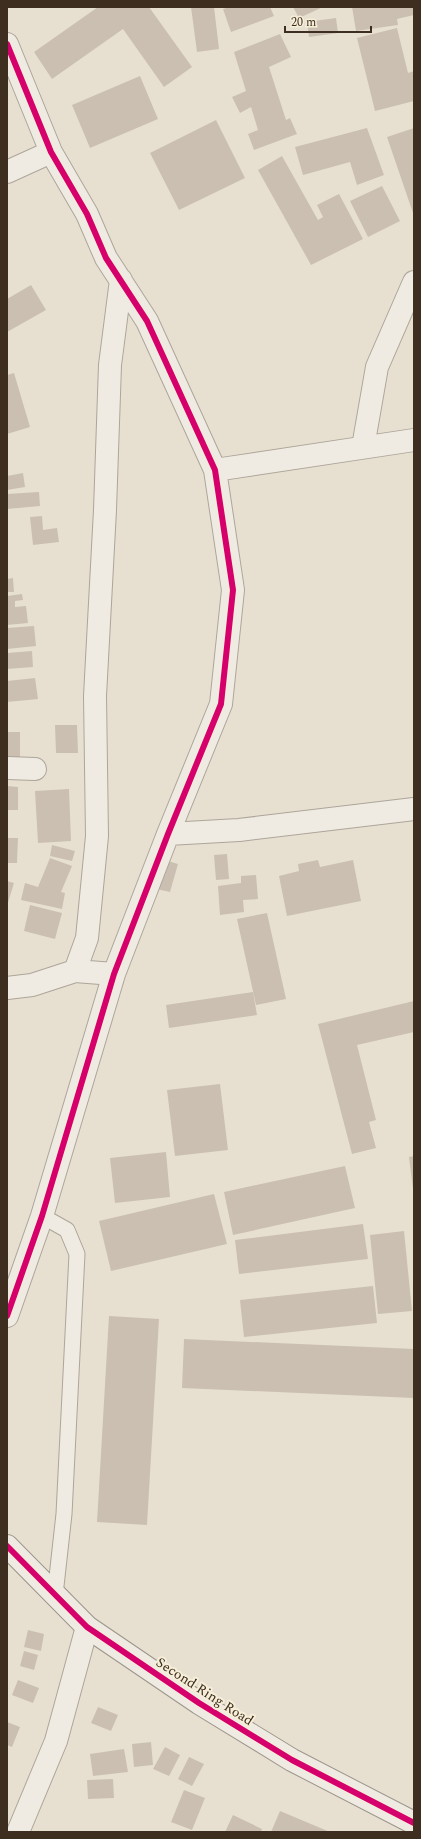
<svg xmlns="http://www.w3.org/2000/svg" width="421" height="1839" font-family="Spectral,serif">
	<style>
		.building { fill: #cbbfb2 }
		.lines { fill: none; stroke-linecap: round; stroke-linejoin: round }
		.lane-casing { stroke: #ada599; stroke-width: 17 }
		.street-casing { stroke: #ada599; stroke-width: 24 }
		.secondary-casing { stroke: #9c958a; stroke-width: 24 }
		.lane { stroke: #efebe3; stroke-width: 15 }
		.street { stroke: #efebe3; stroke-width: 22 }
		.secondary { stroke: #efebe3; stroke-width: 22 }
		.cycleway-casing { stroke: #f7eed8; stroke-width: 8 }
		.cycleway { stroke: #d6006c; stroke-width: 6 }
		.labels { text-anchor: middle; stroke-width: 4; stroke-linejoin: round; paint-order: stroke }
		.street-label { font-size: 14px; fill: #3d2e20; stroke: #f7eed8 }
	</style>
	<rect width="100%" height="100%" fill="#e7e0d1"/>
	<!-- building -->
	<path class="building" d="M98 7H149L192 67 164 87 123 29 52 79 34 52Z
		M191 7H214L219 49 197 52Z
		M229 7H270L274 16 231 32 223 9Z
		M293 7H323L299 18Z
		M352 7H414V15L397 19 398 25 356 31Z
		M336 18 338 33 309 37 307 22Z
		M397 28 408 73 414 71V101L375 111 357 38Z
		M280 34 291 57 269 67 286 120 290 118 297 134 254 150 248 134 258 130 251 107 240 113 232 97 246 91 234 52Z
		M140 76 158 119 90 148 72 105Z
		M216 120 245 178 179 210 150 153Z
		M367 128 384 175 357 185 350 162 303 175 295 147Z
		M414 128V216L387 137Z
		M282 156 318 220 323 217 317 205 339 194 363 239 311 265 258 170Z
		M382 186 400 221 368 237 350 201Z
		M31 285 46 310 7 332V299Z
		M14 373 30 427 7 434V375Z
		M23 473 25 487 7 490V476Z
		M39 492 40 506 7 509V494Z
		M42 516 43 530 57 528 59 542 33 545 30 517Z
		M13 578 14 592H7V579Z
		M22 594 23 600 15 601V607L26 606 28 623 7 625V596Z
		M34 626 36 646 7 649V628Z
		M32 651 33 667 7 669V653Z
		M35 678 38 699 7 702V681Z
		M55 725H77L78 753H56Z
		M7 732H20V757L7 758Z
		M7 786 18 787V810H7Z
		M69 789 71 841 38 843 35 791Z
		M7 838H18L17 863H7Z
		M52 845 75 851 72 861 50 856Z
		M227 854 229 879 216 880 214 855Z
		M50 858 72 866 61 892 65 893 62 909 21 900 25 883 38 887Z
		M161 859 178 864 170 892 152 888Z
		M318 860 320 867 353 860 361 901 287 916 279 876 299 871 298 864Z
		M256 875 258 899 243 900 244 912 220 915 218 886 241 883V876Z
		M7 881 14 883 7 906Z
		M30 905 62 913 55 939 24 931Z
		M267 913 286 999 256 1005 237 919Z
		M253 992 257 1015 169 1028 166 1005Z
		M414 1001V1032L357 1045 376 1120 369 1122 376 1148 352 1154 318 1024Z
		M220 1084 228 1150 175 1156 167 1090Z
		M166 1152 170 1197 115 1203 110 1158Z
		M414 1156V1189H413L409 1157Z
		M345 1166 355 1208 233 1235 224 1192Z
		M214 1194 227 1244 111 1271 99 1221Z
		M363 1224 368 1259 239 1274 235 1240Z
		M404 1231 412 1311 378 1314 370 1235Z
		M373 1286 377 1323 244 1337 240 1300Z
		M109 1316 159 1319 147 1525 97 1522Z
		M184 1339 414 1349V1398L182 1388Z
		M28 1630 44 1634 41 1651 24 1647Z
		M24 1651 38 1655 34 1670 20 1666Z
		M18 1680 39 1688 33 1703 12 1695Z
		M98 1707 118 1715 111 1731 91 1723Z
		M7 1722 20 1727 12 1747 7 1745Z
		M151 1742 153 1765 134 1767 132 1744Z
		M165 1747 180 1755 169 1776 153 1769Z
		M124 1749 128 1772 93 1776 90 1754Z
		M189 1757 204 1764 192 1786 178 1779Z
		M113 1779 114 1798 88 1799 87 1780Z
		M184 1790 205 1798 192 1830 171 1822Z
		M280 1811 330 1832H271Z
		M233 1815 262 1829 261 1832H225Z"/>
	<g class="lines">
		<!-- lane casing -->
		<g class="lane-casing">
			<path id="lane" d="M42 1216 67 1230 77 1254 64 1514 55 1595"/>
		</g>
		<!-- street casing -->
		<g class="street-casing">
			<path id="street" d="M7 44 51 152 87 214 106 258 147 321 215 470 233 590 221 704 168 834 114 974 42 1216 7 1316
				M7 172 51 152
				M363 447 377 367 414 282
				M215 470 414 440
				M7 768 35 769
				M168 834 239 830 414 809
				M75 971 87 938 97 836 95 696 105 510 110 365 121 280
				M7 988 32 985 75 971 114 974
				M18 1832 56 1741 87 1627"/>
		</g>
		<!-- secondary casing -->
		<g class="secondary-casing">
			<path id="secondary" d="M7 1546 87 1627 199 1703 292 1760 414 1823"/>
		</g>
		<!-- lane -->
		<use href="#lane" class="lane"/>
		<!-- street -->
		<use href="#street" class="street"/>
		<!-- secondary -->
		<use href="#secondary" class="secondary"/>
		<!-- cycleway casing -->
		<g class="cycleway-casing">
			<path id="cycleway" d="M7 44 51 152 87 214 106 258 147 321 215 470 233 590 221 704 168 834 114 974 42 1216 7 1316
				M7 1546 87 1627 199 1703 292 1760 414 1823"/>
		</g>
		<!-- cycleway -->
		<use href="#cycleway" class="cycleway"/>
	</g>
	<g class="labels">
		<!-- street labels -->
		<g class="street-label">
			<text transform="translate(205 1691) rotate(33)" y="5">Second Ring Road</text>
		</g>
	</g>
	<!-- border -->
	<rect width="421" height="1839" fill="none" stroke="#3d2e20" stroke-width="16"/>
	<!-- scale -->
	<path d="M285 26v6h86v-6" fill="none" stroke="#3d2e20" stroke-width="2"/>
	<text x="291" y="26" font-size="12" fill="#3d2e20" stroke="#f7eed8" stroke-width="3" paint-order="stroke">20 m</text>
</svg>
